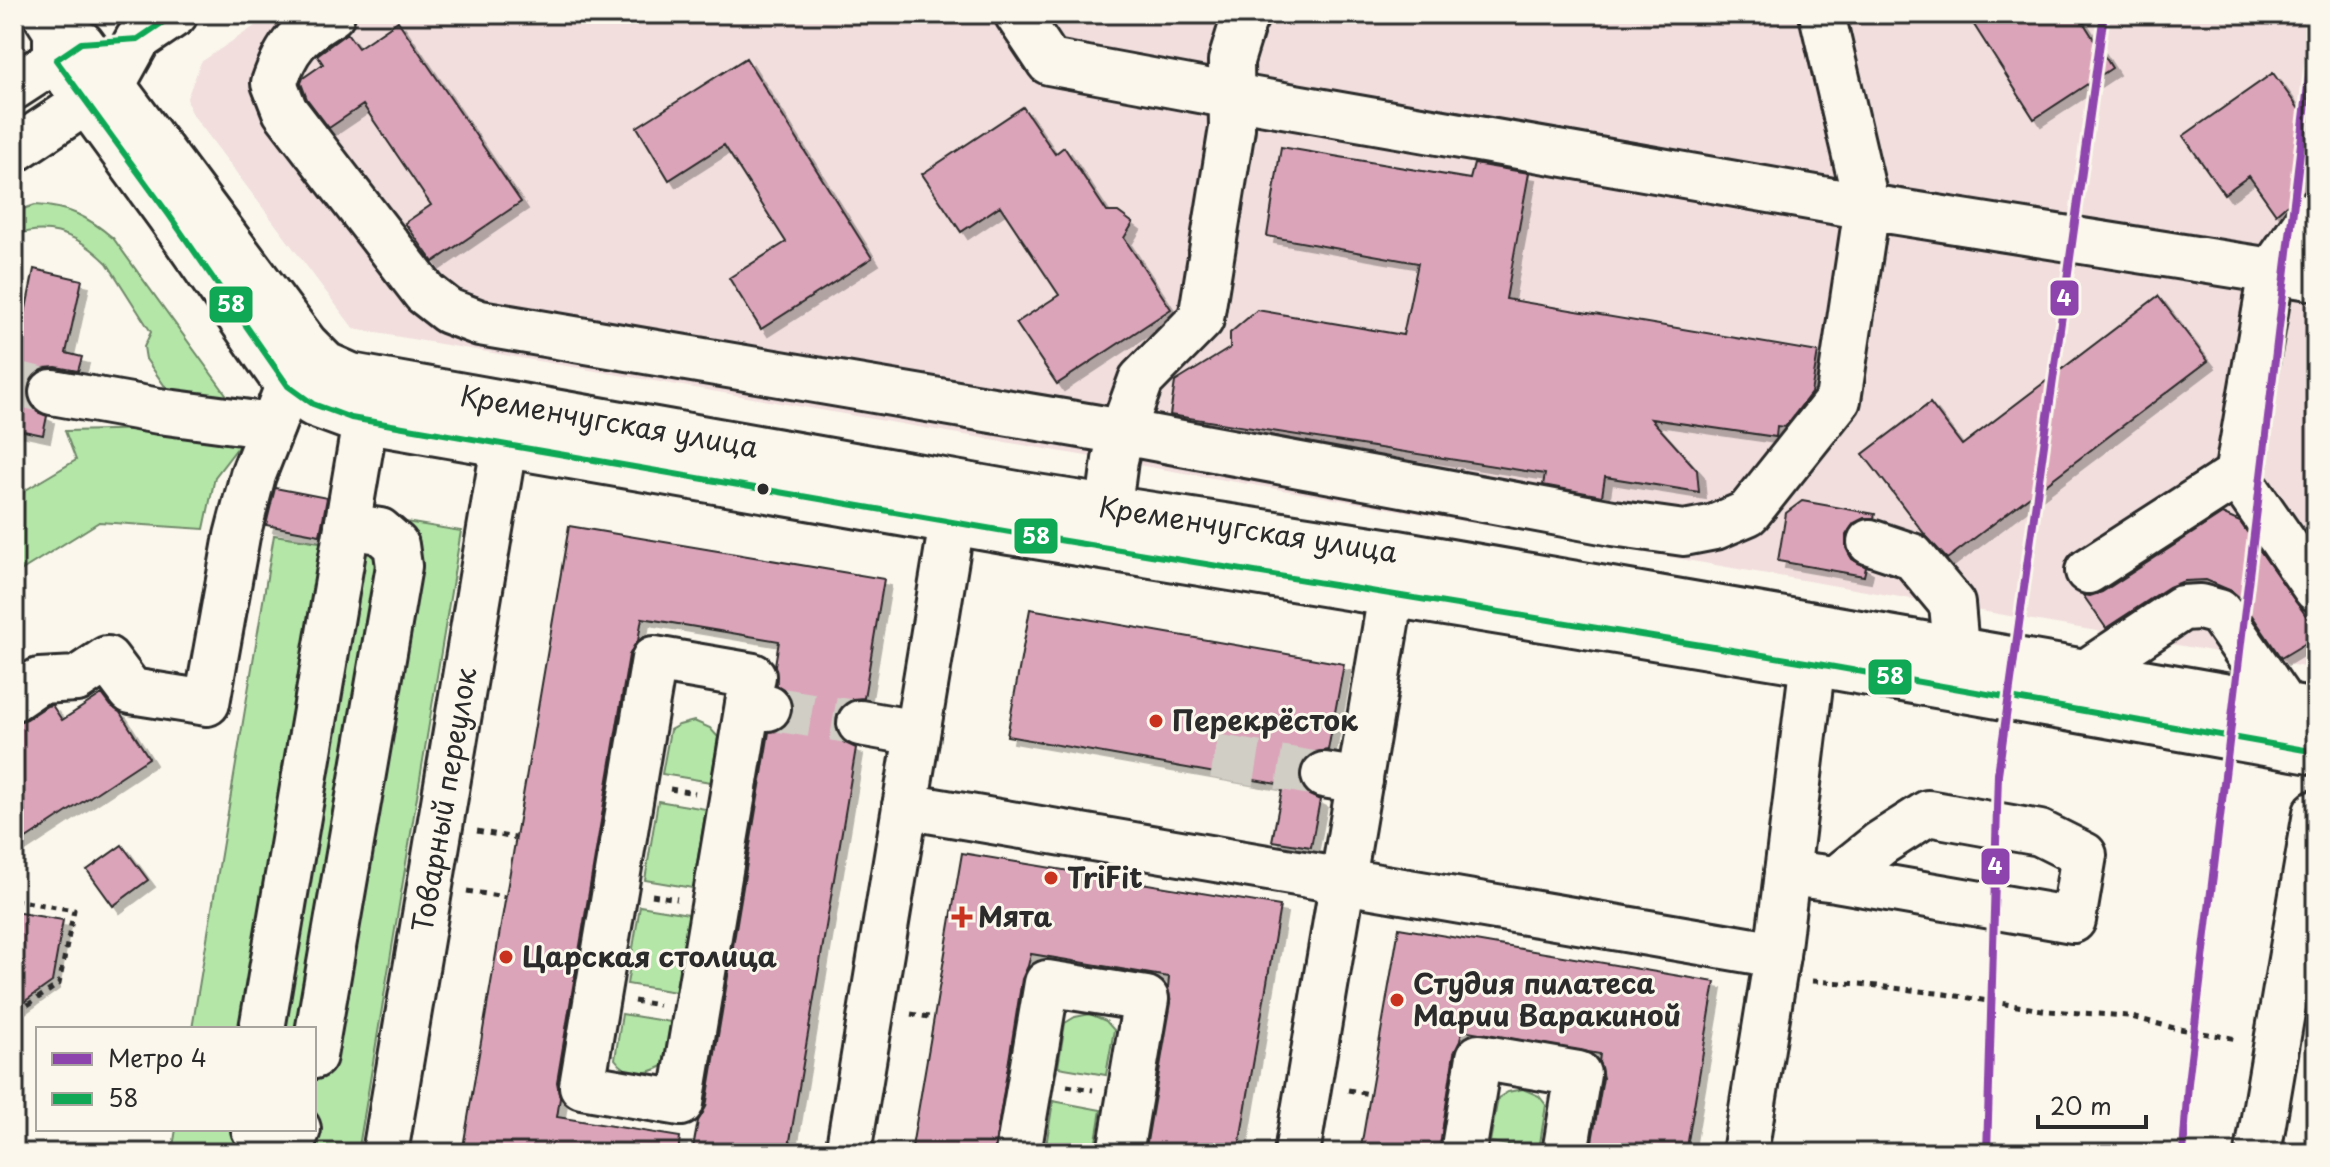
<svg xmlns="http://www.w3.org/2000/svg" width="2330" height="1167" font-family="'Playpen Sans',sans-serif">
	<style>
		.built { fill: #f1dedd }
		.green { fill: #b3e6a7; stroke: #6f8869; stroke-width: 2 }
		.building { fill: #dba4b9; stroke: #2b2b2b; stroke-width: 2; filter: url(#shadow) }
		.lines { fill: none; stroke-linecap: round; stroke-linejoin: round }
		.minor-tunnel { stroke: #d1cec5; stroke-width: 44; stroke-dasharray: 44 22; stroke-linecap: butt }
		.minor-casing { stroke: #2b2b2b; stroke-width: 50 }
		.path { stroke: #2b2b2b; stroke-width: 5; stroke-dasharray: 6 6; stroke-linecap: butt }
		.minor { stroke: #fbf7ec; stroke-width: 44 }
		.bus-1-casing { stroke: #fbf7ec; stroke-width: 12 }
		.bus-1 { stroke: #10a855; stroke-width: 6 }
		.metro-1-casing { stroke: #fbf7ec; stroke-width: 14 }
		.metro-1 { stroke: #8e44ad; stroke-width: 8 }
		.bus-dot { fill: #2b2b2b; stroke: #fbf7ec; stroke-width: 3 }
		.poi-dot { fill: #c8321e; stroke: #fbf7ec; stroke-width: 3 }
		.labels { text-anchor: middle; stroke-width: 6; stroke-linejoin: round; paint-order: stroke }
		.street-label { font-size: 28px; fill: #2b2b2b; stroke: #fbf7ec }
		.poi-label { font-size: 28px; font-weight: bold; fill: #2b2b2b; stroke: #fbf7ec; text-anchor: start }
		.line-badge { stroke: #fbf7ec; stroke-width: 3 }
		.badge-label { font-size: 22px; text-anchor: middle; font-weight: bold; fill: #fff }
	</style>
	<defs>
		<filter id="shadow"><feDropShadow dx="7" dy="7" stdDeviation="0" flood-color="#0004"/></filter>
	</defs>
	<rect width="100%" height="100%" fill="#fbf7ec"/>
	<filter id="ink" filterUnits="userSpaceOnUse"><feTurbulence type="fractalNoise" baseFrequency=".0125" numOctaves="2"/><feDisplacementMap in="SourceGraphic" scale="16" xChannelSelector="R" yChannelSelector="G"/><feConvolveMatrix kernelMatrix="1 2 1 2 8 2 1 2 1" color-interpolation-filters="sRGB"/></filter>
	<g filter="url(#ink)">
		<!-- built -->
		<path class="built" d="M273 14H2316V669L354 329 190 111 187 98 201 62Z"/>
		<!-- green -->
		<path class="green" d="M35 205C69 207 87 216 113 238L236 408 178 396 164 385 146 359 144 347 151 332 107 263C81 237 49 222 14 236V212Z
			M157 429 244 439 215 477 204 529 99 522 14 575V497L76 460 65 431Z
			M339 511 461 531 358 1153H172L176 1129H314V1029H192L274 535 333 544Z
			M694 721 710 728 718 737 711 782 662 774 670 730 679 725Z
			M658 801 706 809 693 888 645 880Z
			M640 906 689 914 676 992 627 984Z
			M622 1014 671 1022 663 1066C644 1076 628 1077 615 1059Z
			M1090 1014 1106 1021 1114 1030 1106 1075 1058 1067 1065 1023 1075 1017Z
			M1523 1089 1539 1096 1546 1105 1539 1150 1490 1142 1498 1098 1508 1092Z
			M1053 1101 1101 1110 1094 1153H1051L1046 1146Z"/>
		<!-- building -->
		<path class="building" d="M1967 14H2078L2112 68 2034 119Z
			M398 21 521 202 433 262 405 223 431 205 363 105 329 128 307 99 301 83 303 78 323 64 317 55 347 33 358 48Z
			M746 58 872 258 761 329 729 278 786 242 724 145 669 180 637 127Z
			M2273 73 2299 109 2316 97V186L2300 193 2276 214 2249 176 2224 194 2183 136Z
			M1023 107 1055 154 1064 147 1107 212H1118L1133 223 1124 238 1171 309 1057 384 1016 323 1059 295 1000 206 961 232 922 174Z
			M1281 147 1470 179 1474 164 1529 173 1506 299 1818 352 1811 393 1785 427 1777 426 1776 437 1651 419 1697 470 1699 492 1605 477 1602 496 1543 485 1545 474 1170 415 1175 382 1230 348V333L1257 310 1403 335 1418 263 1267 236Z
			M34 269 82 280 66 353 82 357 78 371 56 367 44 368 33 375 28 387 29 401 37 412 47 416 43 435 14 429V342L19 343Z
			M2158 296 2208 361 1947 559 1926 536 1863 454 1930 403 1962 445Z
			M275 488 327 498 320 535 266 525Z
			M1802 501 1875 514 1874 518H1864L1854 523 1846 535V548L1852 559 1866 567 1864 576 1778 561 1786 513Z
			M2222 514 2240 522 2316 630V637L2281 658 2240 598 2232 591 2206 580 2184 581 2169 587 2106 628 2083 595 2090 596 2102 592Z
			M569 526 884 579 864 698 852 699 841 706 835 719 836 731 843 742 856 748 788 1153H692L698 1121 706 1107 769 732 777 731 786 725 793 712 791 699 785 690 777 685 775 665 779 641 642 618 638 641 629 655 557 1082 560 1098 557 1117 680 1137 678 1153H462Z
			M1030 609 1344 664 1328 750 1315 752 1304 760 1300 770 1301 784 1309 795 1320 800 1311 847 1272 841 1283 785 1007 736Z
			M102 694 111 706 119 711 149 758 14 847V723L27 719 47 706 52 705 62 720Z
			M122 845 148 880 113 906 87 870Z
			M962 853 1280 906 1238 1153H1145L1171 1003 1168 988 1169 977 1031 954 1028 966 1022 979 994 1153H911Z
			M14 912 63 920 52 982 14 1009Z
			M1399 928 1715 982 1686 1153H1590L1603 1078 1599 1062 1600 1054 1462 1030 1460 1041 1454 1053 1439 1153H1360Z"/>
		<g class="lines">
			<!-- minor-tunnel -->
			<path class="minor-tunnel" d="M14 383 52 392
				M768 708 860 723
				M1214 756 1324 775"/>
			<!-- minor casing -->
			<g class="minor-casing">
				<g id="minor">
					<path d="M45 14 56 31V60L169 215 288 386 313 404 351 418 1010 532 1812 663 2316 752"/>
					<path d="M332 14C298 34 287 46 274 83L285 111 425 293 448 311 480 323 1122 432 1613 523 1684 533 1715 527 1748 513 1838 400 1867 207 1822 14"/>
					<path d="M1017 14 1049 62 1232 96 1867 207 2316 278"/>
					<path id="s1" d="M56 31 81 43 305 344 326 365 351 376 1017 494 1398 553 2316 712"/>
					<path d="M14 87 80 44"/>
					<path d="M14 150 113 84 138 39 175 14"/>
					<path d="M2316 212 2309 218 2272 271 2237 475 2316 589"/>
					<path d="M52 392 159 411 272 426"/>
					<path d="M1105 536 1115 460 1122 432 1141 380 1201 319 1232 128 1231 61 1243 22 1247 14"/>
					<path d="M1870 542 1912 556 1952 604 1956 649"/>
					<path d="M2088 571 2237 475"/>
					<path d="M2086 672 2182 608 2200 607 2219 612 2284 706"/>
					<path d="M14 698 39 681 77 679 107 659 131 691 207 703 237 536 253 475 288 386"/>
					<path d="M748 704 753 676 654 659 582 1086 681 1103 748 704 768 708"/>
					<path d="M860 723 917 733"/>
					<path d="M1324 775 1360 781"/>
					<path d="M905 806 1777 955"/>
					<path d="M1787 873 1836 879 2073 920 2084 855 2040 833 1928 813 1881 843 1836 879"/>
					<path d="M262 1029 365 421"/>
					<path d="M314 1056 399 566 396 545 380 531 347 526"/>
					<path d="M254 1129 263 1143 281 1146 296 1134 298 1129"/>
					<path id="s2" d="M385 1153 504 446"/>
					<path d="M848 1153 957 492"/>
					<path d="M1018 1153 1047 983 1146 999 1120 1153"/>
					<path d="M1297 1153 1396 564"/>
					<path d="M1463 1153 1479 1057 1578 1074 1565 1153"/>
					<path d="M1745 1153 1777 955 1816 636"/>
					<path d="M2258 1153 2316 813"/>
				</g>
			</g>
			<!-- path -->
			<path class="path" d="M670 789 695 793
				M477 831 515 838
				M467 891 505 897
				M652 895 677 899
				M14 900 74 910 59 984 14 1014
				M1812 981 1860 984 1945 994 2048 1011 2128 1016 2174 1028 2237 1039
				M634 1001 659 1005
				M911 1014 934 1018
				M1067 1086 1093 1090
				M1348 1090 1370 1094"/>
			<!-- minor -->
			<use href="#minor" class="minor"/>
			<!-- bus-1 casing -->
			<g class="bus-1-casing">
				<path id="bus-1" d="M175 14 138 39 81 43 56 60 169 215 288 386 313 404 351 418 1010 532 1812 663 2316 752"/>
			</g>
			<!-- bus-1 -->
			<use href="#bus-1" class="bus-1"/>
			<!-- metro-1 casing -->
			<g class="metro-1-casing">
				<path id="metro-1" d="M1987 1153 1998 774 2104 14
					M2183 1153 2188 1083 2316 19"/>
			</g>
			<!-- metro-1 -->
			<use href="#metro-1" class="metro-1"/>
		</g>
	</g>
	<!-- markers -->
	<circle class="bus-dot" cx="763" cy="489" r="7"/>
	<g class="poi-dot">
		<circle cx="1156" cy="721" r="8"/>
		<circle cx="1051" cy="878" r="8"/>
		<path d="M958 905h8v8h8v8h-8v8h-8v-8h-8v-8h8z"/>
		<circle cx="506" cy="957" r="8"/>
		<circle cx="1397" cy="1000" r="8"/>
	</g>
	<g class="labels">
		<!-- street labels -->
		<g class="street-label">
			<text dy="10" stroke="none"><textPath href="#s1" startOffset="722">Кременчугская улица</textPath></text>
			<text dy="10" stroke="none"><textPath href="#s1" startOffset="1370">Кременчугская улица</textPath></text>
			<text dy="10" stroke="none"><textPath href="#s2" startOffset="358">Товарный переулок</textPath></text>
		</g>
		<!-- poi labels -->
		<g class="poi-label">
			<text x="1172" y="731">Перекрёсток</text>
			<text x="1067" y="888">TriFit</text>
			<text x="978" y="927">Мята</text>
			<text x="522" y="967">Царская столица</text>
			<text x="1413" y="994">Студия пилатеса<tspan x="1413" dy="32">Марии Варакиной</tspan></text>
		</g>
	</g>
	<g class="line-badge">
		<rect x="2049" y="279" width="31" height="38" rx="8" fill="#8e44ad"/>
		<rect x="208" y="285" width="46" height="39" rx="8" fill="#10a855"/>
		<rect x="1013" y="517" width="46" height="38" rx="8" fill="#10a855"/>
		<rect x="1867" y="658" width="46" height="38" rx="8" fill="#10a855"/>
		<rect x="1980" y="847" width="31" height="39" rx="8" fill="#8e44ad"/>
	</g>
	<g class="badge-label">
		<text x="2064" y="306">4</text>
		<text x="231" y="312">58</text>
		<text x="1036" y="544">58</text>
		<text x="1890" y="684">58</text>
		<text x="1995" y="874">4</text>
	</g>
	<!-- margin -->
	<rect width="2330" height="1167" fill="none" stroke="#fbf7ec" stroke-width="48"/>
	<rect x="24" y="24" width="2282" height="1119" fill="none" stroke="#2b2b2b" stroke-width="3" filter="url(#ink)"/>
	<!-- legend -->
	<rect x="36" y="1027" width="280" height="104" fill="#fbf7ec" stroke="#a8a59f" stroke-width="2"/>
	<rect x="52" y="1053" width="40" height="12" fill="#8e44ad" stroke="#a8a59f" stroke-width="2"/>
	<text x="108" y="1067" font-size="24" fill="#2b2b2b">Метро 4</text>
	<rect x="52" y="1093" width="40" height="12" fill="#10a855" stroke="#a8a59f" stroke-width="2"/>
	<text x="108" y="1107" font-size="24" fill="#2b2b2b">58</text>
	<!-- scale -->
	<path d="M2038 1115v12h108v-12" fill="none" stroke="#2b2b2b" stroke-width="4"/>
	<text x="2050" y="1115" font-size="24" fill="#2b2b2b" stroke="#fbf7ec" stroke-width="6" paint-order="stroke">20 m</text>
</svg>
